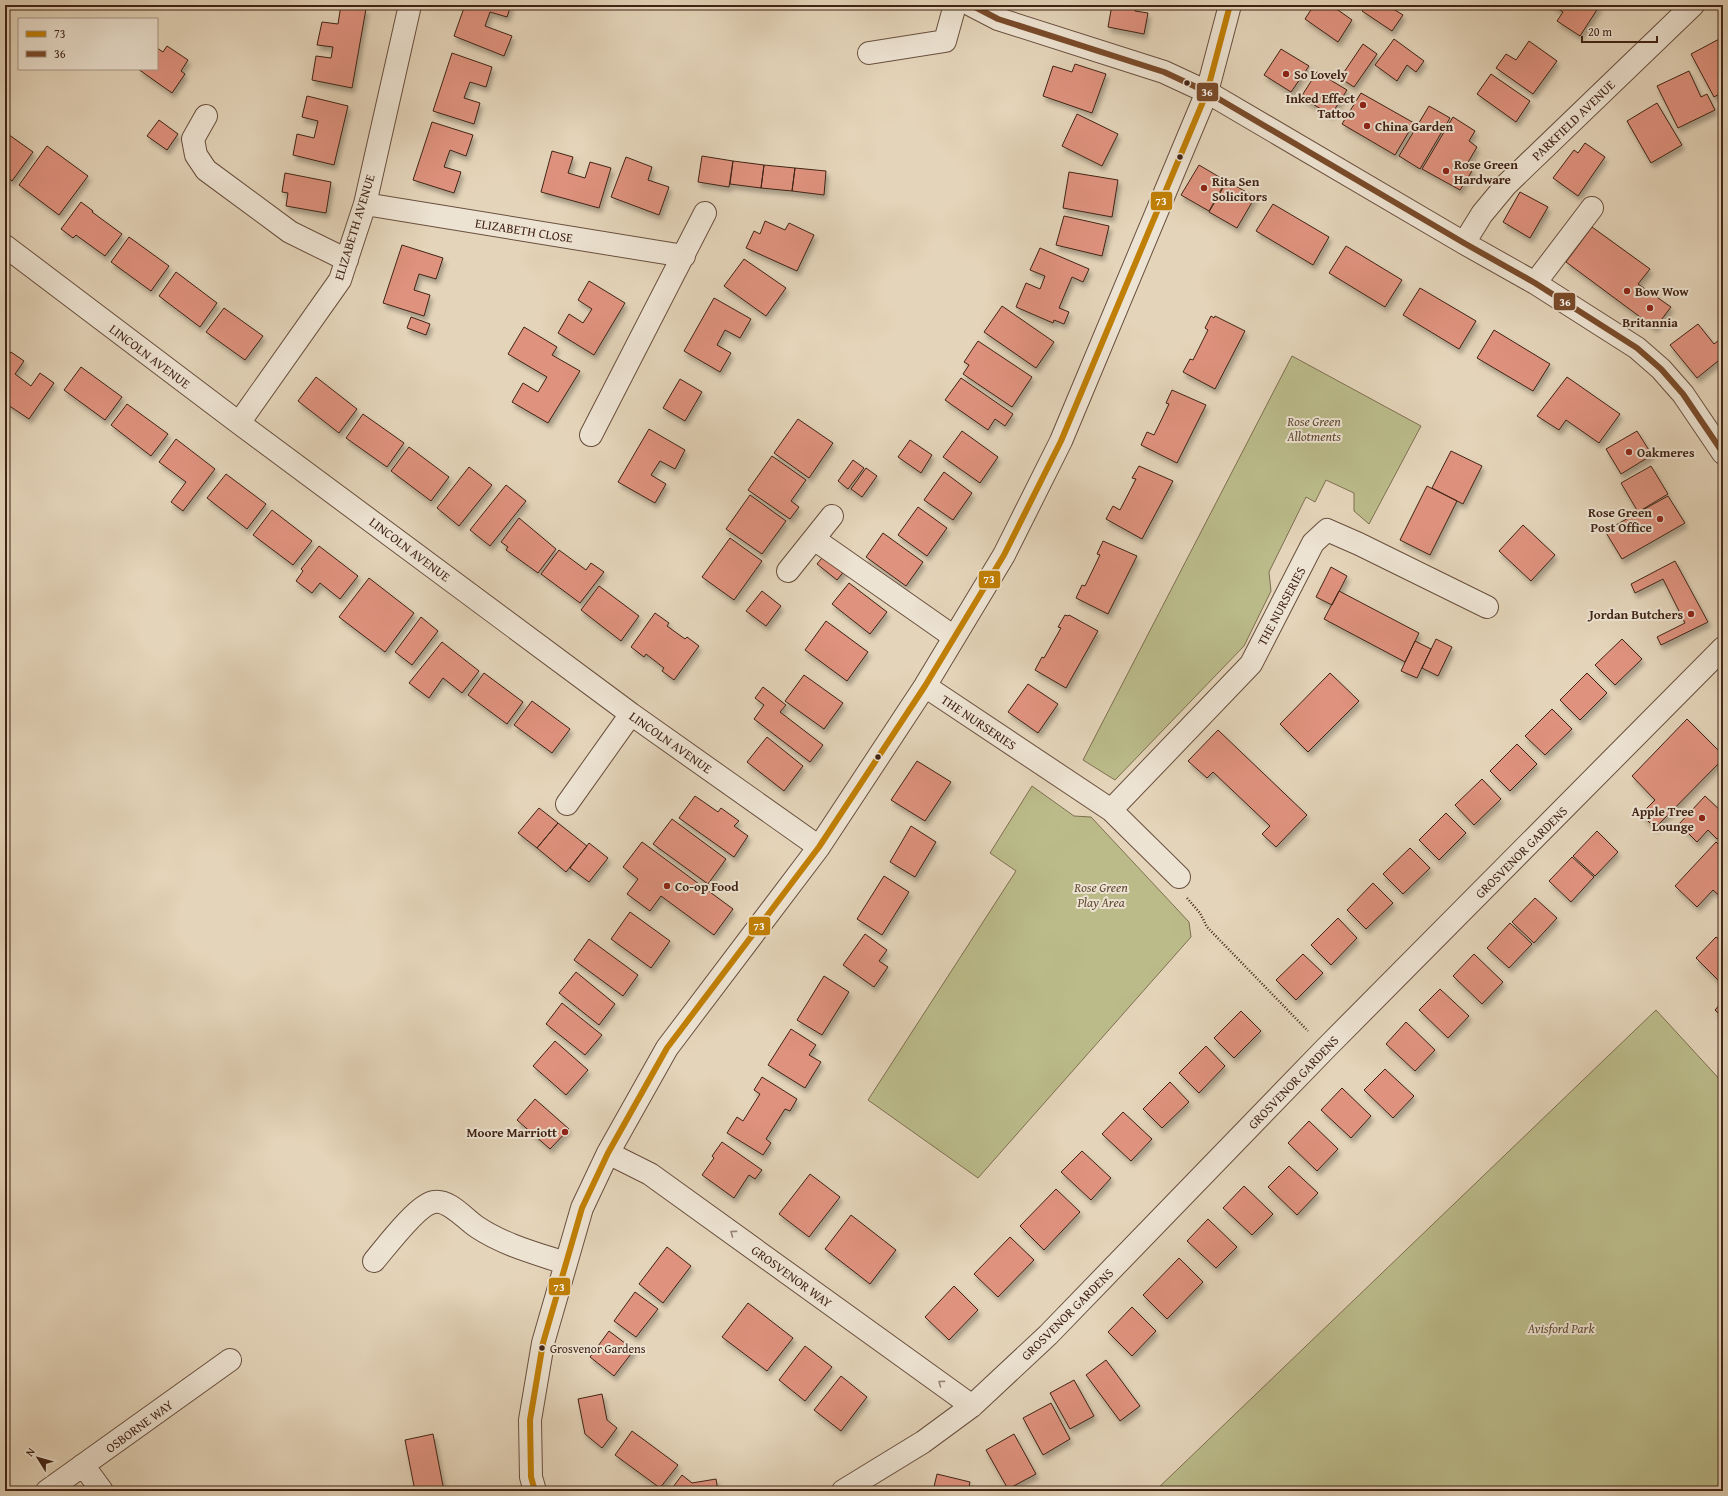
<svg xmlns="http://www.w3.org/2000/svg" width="1728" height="1496" font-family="'Gentium Book Plus',serif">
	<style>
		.green { fill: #bbbb8a; stroke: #7e6f50 }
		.building { fill: #df927e; stroke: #402315; filter: url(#shadow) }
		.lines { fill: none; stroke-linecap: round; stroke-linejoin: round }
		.minor-casing { stroke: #694f3e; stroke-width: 24 }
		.path { stroke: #402315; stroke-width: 2.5; stroke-dasharray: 1 2; stroke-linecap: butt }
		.minor { stroke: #ede3d2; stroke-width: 22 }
		.bus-1-casing { stroke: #ede3d2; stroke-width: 9 }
		.bus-2-casing { stroke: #ede3d2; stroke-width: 9 }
		.bus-1 { stroke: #c07f06; stroke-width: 6 }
		.bus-2 { stroke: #7a4b2a; stroke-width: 6 }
		.oneway { stroke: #968374 }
		.poi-dot { fill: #8f2418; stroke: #ede3d2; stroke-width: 1.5 }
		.bus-dot { fill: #402315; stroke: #ede3d2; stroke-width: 1.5 }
		.labels { text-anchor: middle; stroke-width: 4; stroke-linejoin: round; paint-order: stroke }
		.bus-label { font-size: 12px; fill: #402315; stroke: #ede3d2; text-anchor: start }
		.poi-label { font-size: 13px; font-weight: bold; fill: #402315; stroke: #ede3d2; text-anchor: start }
		.street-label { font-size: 13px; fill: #402315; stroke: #ede3d2 }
		.park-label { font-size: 13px; font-style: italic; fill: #5f4932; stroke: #ede3d2 }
		.line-badge { stroke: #ede3d2; stroke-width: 1.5 }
		.badge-label { font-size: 11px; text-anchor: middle; font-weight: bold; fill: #fff }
	</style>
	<defs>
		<filter id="shadow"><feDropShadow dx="2.5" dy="4.5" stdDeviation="2" flood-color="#0004"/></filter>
	</defs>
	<rect width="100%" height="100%" fill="#e4d4b9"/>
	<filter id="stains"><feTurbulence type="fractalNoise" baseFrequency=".005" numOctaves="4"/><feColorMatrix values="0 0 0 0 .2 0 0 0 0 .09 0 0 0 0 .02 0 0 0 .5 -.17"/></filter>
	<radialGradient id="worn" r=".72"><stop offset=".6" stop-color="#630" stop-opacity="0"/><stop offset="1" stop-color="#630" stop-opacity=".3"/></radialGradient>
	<!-- green -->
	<path class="green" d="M1292 356 1421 426 1369 524 1354 511V493L1326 480 1315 502 1306 497 1269 572 1271 591 1244 646 1115 780 1083 760Z
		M1032 786 1074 816 1091 817 1189 922 1191 937 978 1178 868 1100 1016 871 990 853Z
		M1656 1010 1723 1083V1491H1155Z"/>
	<!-- building -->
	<path class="building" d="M341 5 366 9 352 88 312 80 316 56 331 58 333 47 317 45 322 22 338 24Z
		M465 5H511L507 17 490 12 485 26 512 36 504 56 454 36Z
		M1112 5H1136L1135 11 1148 13 1144 34 1108 27Z
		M1314 5H1331L1352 20 1338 42 1305 19Z
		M1366 5H1387L1403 15 1392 31 1362 11Z
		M1552 5H1600L1580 36 1557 21 1563 12Z
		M1723 37V92L1714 97 1691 54Z
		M1394 39 1424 61 1416 72 1407 65 1397 81 1375 65Z
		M1529 41 1557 61 1533 94 1496 68 1506 54 1516 60Z
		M1363 44 1377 54 1354 87 1340 78Z
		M167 46 188 60 181 71 185 74 172 93 138 69H157V48L163 52Z
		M1281 49 1309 66 1291 92 1264 75Z
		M452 53 492 67 486 87 470 82 464 98 480 103 474 124 433 111Z
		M1075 64 1106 74 1092 113 1043 96 1053 66 1072 72Z
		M1689 71 1701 97 1707 94 1715 110 1678 128 1657 86Z
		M1317 72 1347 90 1331 115 1301 97Z
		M1491 74 1530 101 1516 122 1477 94Z
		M1361 93 1414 123 1395 155 1342 124Z
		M307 96 348 106 334 165 293 155 297 134 314 138 318 121 302 117Z
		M1657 103 1682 145 1651 163 1627 121Z
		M1429 106 1450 118 1420 169 1399 156Z
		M1077 114 1118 134 1102 166 1062 146Z
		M1453 117 1475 131 1469 141 1477 147 1467 164 1472 171 1460 190 1422 169Z
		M159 120 178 134 167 150 147 136Z
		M432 122 473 135 466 156 450 150 444 167 461 172 454 193 413 180Z
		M5 132 33 152 12 181 5 175Z
		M1585 143 1605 157 1578 196 1553 178 1574 150 1578 153Z
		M47 146 88 176 59 215 19 185Z
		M552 151 573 157 568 173 585 178 590 162 611 168 599 208 541 192Z
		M702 156 733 161 729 187 698 182Z
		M626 157 652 167 648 180 669 187 659 215 611 197Z
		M733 161 764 165 761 188 730 184Z
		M764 165 795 168 792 191 761 188Z
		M1199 165 1226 181 1209 211 1181 195Z
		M795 168 826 171 824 195 792 191Z
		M1069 172 1118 180 1112 217 1063 208Z
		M285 173 331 182 326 213 286 206 288 193 282 192Z
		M1227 181 1255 197 1237 228 1209 212Z
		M1520 192 1548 207 1530 238 1503 222Z
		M81 202 93 211 92 212 122 234 105 256 76 235 73 238 61 229Z
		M1273 204 1329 237 1313 265 1256 231Z
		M1064 216 1109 226 1102 256 1056 245Z
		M765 221 785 230 789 223 814 235 797 271 746 248 754 231 760 234Z
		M1592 227 1650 269 1638 284 1671 307 1655 328 1566 262Z
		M129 237 169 266 151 291 111 262Z
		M402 245 443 258 436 279 419 274 414 290 430 295 424 316 383 303Z
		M1346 246 1402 280 1385 307 1329 273Z
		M1040 248 1089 269 1083 282 1072 277 1059 308 1069 312 1064 324 1054 320 1053 323 1016 307 1026 283 1040 289 1045 276 1030 270Z
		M744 259 786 288 766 316 724 286Z
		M176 272 217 303 200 327 159 296Z
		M589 281 625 303 594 355 558 333 569 314 583 323 592 309 578 300Z
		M1420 288 1476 321 1459 349 1403 315Z
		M714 298 751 319 740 338 725 330 717 345 731 353 720 372 684 351Z
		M1002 306 1054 342 1036 368 984 332Z
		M224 308 263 336 245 360 206 332Z
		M1211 316 1214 318 1215 316 1245 331 1215 389 1183 372 1190 359 1193 360 1208 330 1205 328Z
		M411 317 430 324 426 335 407 328Z
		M1698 324 1714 344 1723 337V357L1697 378 1670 345Z
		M524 327 557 347 552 355 580 371 548 423 512 402 523 383 538 392 547 377 508 354Z
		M1494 330 1550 364 1533 391 1477 358Z
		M978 341 1032 377 1012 407 963 374 969 365 964 362Z
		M11 352 24 361 15 374 31 386 40 373 54 383 29 419 5 403V360Z
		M81 367 122 397 105 420 64 390Z
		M316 377 357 409 339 433 298 401Z
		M1567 377 1620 414 1599 443 1566 420 1559 430 1537 416Z
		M961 378 1013 414 1005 426 995 419 988 430 945 400Z
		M680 379 702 392 685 421 663 408Z
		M1172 390 1206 405 1177 463 1141 445 1147 432 1154 435 1169 404 1166 403Z
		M127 404 168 434 151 456 111 425Z
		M363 414 404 443 387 467 346 438Z
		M798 419 833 443 809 478 774 453Z
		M649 429 685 450 675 469 660 461 651 475 666 484 655 503 618 482Z
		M962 431 998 457 980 483 943 457Z
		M1637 431 1652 455 1621 474 1606 449Z
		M176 439 215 469 183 511 171 502 186 482 159 462Z
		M910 440 932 455 921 473 898 457Z
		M409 447 449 477 431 501 391 471Z
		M1451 451 1482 466 1463 504 1432 488Z
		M772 456 806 480 791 501 799 507 790 519 748 490Z
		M853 460 864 468 848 489 838 481Z
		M1139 466 1173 481 1142 539 1106 519 1113 506 1120 510 1136 479 1132 478Z
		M1651 466 1668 494 1638 512 1621 483Z
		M469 467 492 485 459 526 437 508Z
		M866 468 877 476 862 497 851 489Z
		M944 472 972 493 953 520 924 500Z
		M226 474 266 504 247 529 207 498Z
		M506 485 526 501 490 546 470 530Z
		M1427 486 1457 501 1430 555 1400 540Z
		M750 495 786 521 762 554 726 529Z
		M1668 496 1685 523 1622 559 1605 531Z
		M918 507 947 528 927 556 898 535Z
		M272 510 312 541 293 565 253 535Z
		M519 518 556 549 538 573 506 550 508 547 501 542Z
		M1523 525 1555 555 1531 581 1499 551Z
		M883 533 923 562 906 586 866 557Z
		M730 538 762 561 734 600 702 577Z
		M1103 541 1137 556 1108 614 1076 598 1082 585 1085 586 1100 555 1097 554Z
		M319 546 358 576 340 599 320 583 312 593 296 581 303 571 301 569Z
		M559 550 586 570 591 563 604 572 580 603 541 574Z
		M826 553 846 569 837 580 817 564Z
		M1675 561 1708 622 1661 645 1657 637 1685 623 1663 579 1635 593 1631 584Z
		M1331 567 1347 576 1332 605 1316 597Z
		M369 578 414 613 385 652 339 617Z
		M849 583 887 612 870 634 832 604Z
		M599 586 639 616 621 641 581 610Z
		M762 591 781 606 766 626 746 611Z
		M1339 591 1419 633 1405 662 1324 619Z
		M655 613 669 623 667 626 685 639 687 637 699 646 674 680 662 671 664 668 646 654 644 657 631 647Z
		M1065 615 1068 616 1069 615 1098 631 1066 688 1035 670 1042 657 1044 658 1061 628 1058 627Z
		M421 617 438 631 412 665 395 652Z
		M826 621 868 652 847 681 805 650Z
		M1436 639 1452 647 1438 676 1422 668Z
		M1622 639 1642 659 1615 685 1595 665Z
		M1415 641 1431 649 1417 678 1401 671Z
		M442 642 479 671 462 693 443 678 429 698 409 683Z
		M484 673 523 702 507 724 468 695Z
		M1330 673 1359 701 1308 752 1280 724Z
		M1587 673 1607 693 1580 720 1560 700Z
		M804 675 843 703 824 729 785 701Z
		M1028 684 1058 704 1038 733 1008 712Z
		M763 687 786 705 780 712 823 745 810 762 754 719 764 705 755 698Z
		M532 701 570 729 552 753 514 725Z
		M1552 709 1572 729 1545 755 1525 736Z
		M1687 719 1723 755V759L1655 828 1641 814 1655 800 1632 776Z
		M1218 730 1307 815 1276 847 1262 834 1270 826 1213 772 1207 778 1188 761Z
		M767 737 803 766 784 791 747 762Z
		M1517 744 1537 764 1510 791 1490 771Z
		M917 761 951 782 925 821 891 800Z
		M1482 779 1501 799 1474 825 1455 805Z
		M695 796 718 812 721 808 739 821 734 826 748 836 734 857 679 818Z
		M1705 796 1723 813V833L1717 839 1708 830 1697 842 1679 824Z
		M539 808 558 823 537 848 518 833Z
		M1446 813 1466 833 1439 860 1419 840Z
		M672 819 726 859 708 884 653 844Z
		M558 823 587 846 566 872 537 848Z
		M911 826 936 842 915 877 890 862Z
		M1597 831 1618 852 1595 876 1573 856Z
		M642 842 733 909 714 935 661 896 650 911 627 894 638 879 623 867Z
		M1716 842 1723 849V899L1713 890 1697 907 1675 886Z
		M589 843 608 858 589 882 570 868Z
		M1410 848 1430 868 1403 894 1383 874Z
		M1572 857 1594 877 1571 902 1549 881Z
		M884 876 909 892 882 935 857 919Z
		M1373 883 1393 903 1366 929 1347 910Z
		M1535 898 1557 918 1534 943 1512 922Z
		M630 912 670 941 651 968 611 939Z
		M1338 918 1357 938 1331 965 1311 945Z
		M1510 923 1532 944 1509 968 1487 948Z
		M865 934 887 950 879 961 888 967 874 987 843 965Z
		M1716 937 1723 943V985L1696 958Z
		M589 939 638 975 623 996 574 960Z
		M1303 954 1323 973 1296 1000 1276 980Z
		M1474 954 1503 982 1482 1004 1453 976Z
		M576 972 615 1004 599 1025 559 993Z
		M824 976 849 992 822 1035 797 1020Z
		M1440 989 1469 1016 1448 1038 1419 1010Z
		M1723 1001V1018L1715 1010Z
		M562 1003 602 1035 585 1055 546 1024Z
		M1241 1011 1261 1031 1234 1058 1214 1038Z
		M1406 1022 1435 1050 1415 1071 1386 1044Z
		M791 1029 816 1045 809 1055 821 1062 805 1088 768 1065Z
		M555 1041 588 1070 566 1095 533 1066Z
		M1206 1046 1225 1066 1199 1093 1179 1073Z
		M1385 1069 1414 1096 1393 1118 1364 1090Z
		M762 1077 797 1099 790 1111 785 1109 766 1139 771 1143 763 1155 727 1133 737 1117 743 1121 760 1094 754 1090Z
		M1170 1082 1189 1102 1162 1128 1143 1109Z
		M1342 1088 1371 1116 1351 1138 1321 1110Z
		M535 1099 569 1129 550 1149 517 1120Z
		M1123 1112 1152 1139 1131 1161 1102 1134Z
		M1309 1121 1338 1149 1317 1171 1288 1143Z
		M722 1142 762 1170 755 1179 749 1175 734 1198 702 1175 714 1158 712 1156Z
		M1082 1151 1111 1178 1091 1200 1061 1172Z
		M1289 1166 1318 1193 1297 1215 1268 1187Z
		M810 1174 840 1197 809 1237 779 1214Z
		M1244 1186 1273 1214 1252 1235 1223 1208Z
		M1056 1189 1080 1212 1044 1250 1020 1226Z
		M851 1215 896 1250 870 1284 825 1249Z
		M1208 1219 1237 1247 1216 1268 1187 1241Z
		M1010 1237 1034 1260 998 1297 974 1274Z
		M667 1247 691 1266 663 1303 639 1284Z
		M1179 1258 1203 1282 1167 1319 1143 1295Z
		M954 1286 978 1310 949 1340 925 1317Z
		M635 1292 658 1309 636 1337 614 1321Z
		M748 1303 793 1338 767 1371 722 1337Z
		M1132 1307 1156 1331 1132 1356 1108 1332Z
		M609 1331 634 1350 614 1376 590 1357Z
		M805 1346 832 1367 805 1401 779 1380Z
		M1106 1360 1140 1406 1120 1421 1086 1375Z
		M841 1376 867 1397 841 1431 814 1410Z
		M1074 1380 1094 1416 1070 1429 1050 1393Z
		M602 1394 607 1420 617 1428 602 1448 585 1434 578 1399Z
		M1051 1403 1070 1439 1043 1455 1023 1418Z
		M632 1431 678 1465 660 1488 615 1455Z
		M433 1434 444 1491H415L405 1440Z
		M1014 1434 1036 1474 1008 1489 986 1450Z
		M937 1474 970 1482 968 1491H933Z
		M682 1475 692 1483 716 1479 718 1491H670Z"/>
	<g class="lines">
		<!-- minor casing -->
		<g class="minor-casing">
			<path id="minor" d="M971 5 998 19 1164 72 1207 92 1464 243 1535 283 1637 348 1661 369 1683 394 1723 453
				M869 53 945 41 955 5
				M206 116 193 139 196 155 206 170 290 232 347 260
				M365 204 684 256
				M1464 243 1482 214 1506 185 1693 5
				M5 246 239 423 631 714 819 847
				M1535 283 1592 208
				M239 423 340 280 365 204 410 5
				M591 435 705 213
				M814 539 954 637
				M788 571 832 516
				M925 686 1111 810 1179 877
				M567 804 631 714
				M1111 810 1251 664 1313 543 1327 530 1359 544 1487 607
				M608 1153 650 1174 972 1406
				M374 1261C385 1248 418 1204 434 1202 449 1199 466 1220 477 1227 504 1245 535 1253 565 1263
				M83 1465 102 1491
				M47 1491 230 1360
				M535 1491 531 1477 530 1420 543 1343 582 1208 608 1153 667 1048 819 847 925 686 1004 555 1061 441 1207 92 1230 5
				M843 1491 923 1442 972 1406 1048 1335 1325 1049 1723 648"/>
		</g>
		<!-- path -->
		<path class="path" d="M1187 898 1200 913 1207 927 1308 1031"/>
		<!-- minor -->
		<use href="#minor" class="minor"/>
		<!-- bus-1 casing -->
		<g class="bus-1-casing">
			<path id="bus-1" d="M535 1491 531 1477 530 1420 543 1343 582 1208 608 1153 667 1048 819 847 925 686 1004 555 1061 441 1207 92 1230 5"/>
		</g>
		<!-- bus-2 casing -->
		<g class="bus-2-casing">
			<path id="bus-2" d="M971 5 998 19 1164 72 1207 92 1464 243 1535 283 1637 348 1661 369 1683 394 1723 453"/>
		</g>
		<!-- bus-1 -->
		<use href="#bus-1" class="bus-1"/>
		<!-- bus-2 -->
		<use href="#bus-2" class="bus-2"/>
	</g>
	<!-- one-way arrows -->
	<defs><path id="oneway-chevron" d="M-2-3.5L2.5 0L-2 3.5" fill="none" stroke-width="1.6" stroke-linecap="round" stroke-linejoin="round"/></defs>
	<g class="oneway">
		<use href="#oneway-chevron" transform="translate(733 1233) rotate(-144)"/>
		<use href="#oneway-chevron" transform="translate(941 1383) rotate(-144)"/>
	</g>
	<!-- markers -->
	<g class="poi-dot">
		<circle cx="1286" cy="74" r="4"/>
		<circle cx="1363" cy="105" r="4"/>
		<circle cx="1367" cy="126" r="4"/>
		<circle cx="1446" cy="171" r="4"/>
		<circle cx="1204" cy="188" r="4"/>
		<circle cx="1627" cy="291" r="4"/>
		<circle cx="1650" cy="308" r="4"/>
		<circle cx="1629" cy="452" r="4"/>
		<circle cx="1660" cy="519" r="4"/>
		<circle cx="1691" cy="614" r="4"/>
		<circle cx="1702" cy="818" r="4"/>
		<circle cx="667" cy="886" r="4"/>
		<circle cx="565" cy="1132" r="4"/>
	</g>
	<g class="bus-dot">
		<circle cx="1187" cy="83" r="3.5"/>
		<circle cx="1180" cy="157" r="3.5"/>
		<circle cx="878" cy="757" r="3.5"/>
		<circle cx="542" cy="1348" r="3.5"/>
	</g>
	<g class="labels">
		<!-- bus labels -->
		<g class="bus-label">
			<text x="550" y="1353">Grosvenor Gardens</text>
		</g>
		<!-- poi labels -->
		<g class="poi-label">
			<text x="1294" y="79">So Lovely</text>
			<text x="1355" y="103" text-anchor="end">Inked Effect<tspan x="1355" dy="15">Tattoo</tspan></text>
			<text x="1375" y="131">China Garden</text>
			<text x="1454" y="169">Rose Green<tspan x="1454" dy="15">Hardware</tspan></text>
			<text x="1212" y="186">Rita Sen<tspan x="1212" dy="15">Solicitors</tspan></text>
			<text x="1635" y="296">Bow Wow</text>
			<text x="1650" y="327" text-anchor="middle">Britannia</text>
			<text x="1637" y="457">Oakmeres</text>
			<text x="1652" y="517" text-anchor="end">Rose Green<tspan x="1652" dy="15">Post Office</tspan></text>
			<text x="1683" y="619" text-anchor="end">Jordan Butchers</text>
			<text x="1694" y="816" text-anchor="end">Apple Tree<tspan x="1694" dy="15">Lounge</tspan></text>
			<text x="675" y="891">Co-op Food</text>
			<text x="557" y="1137" text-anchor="end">Moore Marriott</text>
		</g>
		<!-- street labels -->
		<g class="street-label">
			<text transform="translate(1573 120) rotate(-44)" y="5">PARKFIELD AVENUE</text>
			<text transform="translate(354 227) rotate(-73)" y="5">ELIZABETH AVENUE</text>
			<text transform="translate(524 230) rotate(9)" y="5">ELIZABETH CLOSE</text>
			<text transform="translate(150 356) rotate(37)" y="5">LINCOLN AVENUE</text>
			<text transform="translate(410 549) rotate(37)" y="5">LINCOLN AVENUE</text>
			<text transform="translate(1281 606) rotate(-62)" y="5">THE NURSERIES</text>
			<text transform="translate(979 722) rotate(34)" y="5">THE NURSERIES</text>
			<text transform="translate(671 742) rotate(35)" y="5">LINCOLN AVENUE</text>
			<text transform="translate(1521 852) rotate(-45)" y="5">GROSVENOR GARDENS</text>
			<text transform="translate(1293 1082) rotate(-46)" y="5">GROSVENOR GARDENS</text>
			<text transform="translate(792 1276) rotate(36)" y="5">GROSVENOR WAY</text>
			<text transform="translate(1067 1314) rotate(-45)" y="5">GROSVENOR GARDENS</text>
			<text transform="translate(139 1426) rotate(-36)" y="5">OSBORNE WAY</text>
		</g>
		<!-- park labels -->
		<g class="park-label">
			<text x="1314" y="426">Rose Green<tspan x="1314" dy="15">Allotments</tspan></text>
			<text x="1101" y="892">Rose Green<tspan x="1101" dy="15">Play Area</tspan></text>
			<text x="1561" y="1333">Avisford Park</text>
		</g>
	</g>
	<g class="line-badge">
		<rect x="1196" y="82" width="23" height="20" rx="4" fill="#7a4b2a"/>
		<rect x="1150" y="191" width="23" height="20" rx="4" fill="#c07f06"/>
		<rect x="1553" y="292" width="23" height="19" rx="4" fill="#7a4b2a"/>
		<rect x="978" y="570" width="23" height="19" rx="4" fill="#c07f06"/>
		<rect x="748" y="916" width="23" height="20" rx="4" fill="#c07f06"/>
		<rect x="548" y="1277" width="23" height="19" rx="4" fill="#c07f06"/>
	</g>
	<g class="badge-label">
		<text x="1207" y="96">36</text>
		<text x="1161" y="205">73</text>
		<text x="1565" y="306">36</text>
		<text x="989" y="583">73</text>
		<text x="759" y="930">73</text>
		<text x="559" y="1291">73</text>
	</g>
	<!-- margin -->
	<rect width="1728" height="1496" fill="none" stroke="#e4d4b9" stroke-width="20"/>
	<rect x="6" y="6" width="1716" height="1484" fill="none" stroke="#402315" stroke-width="2"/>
	<rect x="10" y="10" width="1708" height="1476" fill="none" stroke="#402315"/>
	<!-- legend -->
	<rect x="18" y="18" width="140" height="52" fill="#ede3d2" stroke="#a89686"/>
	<rect x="26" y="31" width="20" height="6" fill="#c07f06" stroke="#a89686"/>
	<text x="54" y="38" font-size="12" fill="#402315">73</text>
	<rect x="26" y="51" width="20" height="6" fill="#7a4b2a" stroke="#a89686"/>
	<text x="54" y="58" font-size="12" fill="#402315">36</text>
	<!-- north arrow -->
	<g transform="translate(38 1458) rotate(307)" stroke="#ede3d2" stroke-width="3" paint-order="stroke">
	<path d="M0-3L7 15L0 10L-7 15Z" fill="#402315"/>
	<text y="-6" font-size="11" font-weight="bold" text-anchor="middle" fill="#402315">N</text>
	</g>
	<!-- scale -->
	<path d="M1582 36v6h75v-6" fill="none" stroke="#402315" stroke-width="2"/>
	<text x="1588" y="36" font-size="12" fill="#402315" stroke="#ede3d2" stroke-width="3" paint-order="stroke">20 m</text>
	<rect width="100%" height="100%" filter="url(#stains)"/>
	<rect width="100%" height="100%" fill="url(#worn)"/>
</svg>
